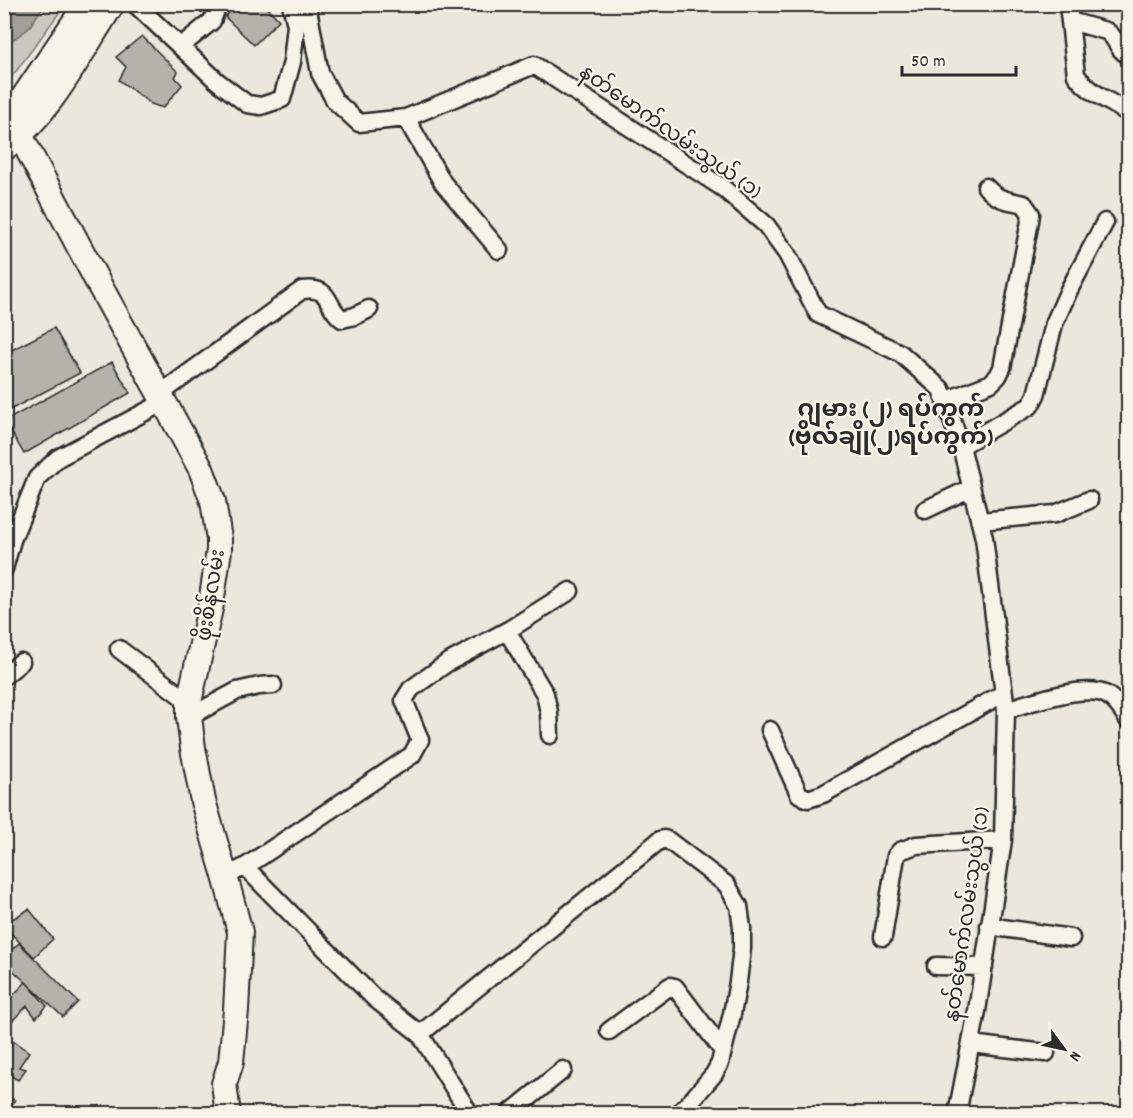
<svg xmlns="http://www.w3.org/2000/svg" width="1133" height="1118" font-family="Dekko,'Noto Sans Myanmar',sans-serif">
	<style>
		.green { fill: #cbc8bf; stroke: #7b7a75; stroke-width: 1.5 }
		.water { fill: #a29f98; stroke: #72716c; stroke-width: 1.5 }
		.building { fill: #b5b2ab; stroke: #2b2b2b; stroke-width: 1.5 }
		.lines { fill: none; stroke-linecap: round; stroke-linejoin: round }
		.minor-casing { stroke: #2b2b2b; stroke-width: 21 }
		.secondary-casing { stroke: #2b2b2b; stroke-width: 28 }
		.primary-casing { stroke: #2b2b2b; stroke-width: 30 }
		.minor { stroke: #f7f3e8; stroke-width: 16 }
		.secondary { stroke: #f7f3e8; stroke-width: 24 }
		.primary { stroke: #f7f3e8; stroke-width: 26 }
		.labels { text-anchor: middle; stroke-width: 4.5; stroke-linejoin: round; paint-order: stroke }
		.street-label { font-size: 21px; fill: #2b2b2b; stroke: #f7f3e8 }
		.quarter-label { font-size: 24px; font-weight: bold; fill: #2b2b2b; stroke: #f7f3e8 }
	</style>
	<rect width="100%" height="100%" fill="#ebe7dd"/>
	<filter id="ink" filterUnits="userSpaceOnUse"><feTurbulence type="fractalNoise" baseFrequency=".0167" numOctaves="2"/><feDisplacementMap in="SourceGraphic" scale="12" xChannelSelector="R" yChannelSelector="G"/><feConvolveMatrix kernelMatrix="1 2 1 2 8 2 1 2 1" color-interpolation-filters="sRGB"/></filter>
	<g filter="url(#ink)">
		<!-- green -->
		<path class="green" d="M44 5H65L17 70 5 84V45L28 29Z"/>
		<!-- water -->
		<path class="water" d="M5 4 44 5 28 29 5 45Z"/>
		<!-- building -->
		<path class="building" d="M227 4H264L279 20 254 45 225 17 232 9Z
			M142 36 178 72 175 77 182 85 163 108 151 104 119 80 126 67 116 57Z
			M54 328 80 373 4 413V354Z
			M112 362 130 393 24 454 5 421Z
			M29 909 53 939 34 957 4 926V924Z
			M19 943 78 1002 63 1017 4 962V957Z
			M26 982 47 1006 36 1018 27 1006 12 1021 4 1014V1004Z
			M13 1041 29 1052 19 1067 26 1069 18 1080 4 1072V1054Z
			M4 1088 8 1090 5 1096 15 1100 6 1114H4Z"/>
		<g class="lines">
			<!-- minor casing -->
			<g class="minor-casing">
				<path id="minor" d="M135 4 217 81 247 104 261 106 282 99 292 62 296 25 291 4
					M307 4 320 73 335 101 359 123 406 118 534 65 723 188 766 225 787 254 818 314 900 353 941 389 961 446 984 538 1006 710 1003 840 977 1011 957 1114
					M1068 4 1076 75C1089 93 1110 101 1128 113
					M1070 21 1106 31C1117 37 1117 50 1128 55
					M181 46 212 21 217 7 216 4
					M406 118 443 183 499 250
					M160 394 302 290C333 286 324 305 342 319L355 316 369 309
					M945 401 991 383 998 376 1002 368 1030 221 1031 214 1024 204C1008 200 998 201 986 187
					M961 446 1030 406 1036 395 1054 324 1069 290 1105 222
					M925 510 971 488
					M980 521 1055 514 1089 500
					M4 569 12 540 37 478 58 458 164 402
					M507 631 545 694 549 712 550 735
					M119 649 189 702
					M4 676 21 662
					M1006 710C1028 703 1086 683 1107 695 1116 701 1123 711 1128 720
					M189 717 237 691 259 686 273 685
					M770 730 799 794 808 799 823 794 1004 693
					M245 867 374 998 420 1034 470 1114
					M225 876 245 867 412 755 420 740 404 700 411 689 447 663 510 629 570 591
					M989 926 1071 938
					M883 937 896 856 900 851 916 845 1003 840
					M936 966 984 967
					M609 1031 670 986 675 987 723 1051
					M420 1034 660 840 664 839 669 841 727 885 739 906 742 928V948L738 982 732 1014 720 1063 714 1074 691 1101 678 1114
					M971 1044 1046 1053
					M509 1114 563 1070"/>
			</g>
			<!-- secondary casing -->
			<g class="secondary-casing">
				<path id="secondary" d="M7 120 20 135 101 288 201 469 213 501 219 539V550L211 604 189 702V717L193 748 203 801 225 876 240 932 236 1010 231 1062 224 1084 228 1114"/>
			</g>
			<!-- primary casing -->
			<g class="primary-casing">
				<path id="primary" d="M4 122 14 113 88 4
					M4 147C51 111 79 53 111 4"/>
			</g>
			<!-- minor -->
			<use href="#minor" class="minor"/>
			<!-- secondary -->
			<use href="#secondary" class="secondary"/>
			<!-- primary -->
			<use href="#primary" class="primary"/>
		</g>
	</g>
	<g class="labels">
		<!-- street labels -->
		<g class="street-label">
			<text transform="translate(671 131) rotate(35)" y="7">နတ်မောက်လမ်းသွယ် (၁)</text>
			<text transform="translate(210 595) rotate(-81)" y="7">ဖိုးစိန်လမ်း</text>
			<text transform="translate(966 914) rotate(-82)" y="7">နတ်မောက်လမ်းသွယ် (၁)</text>
		</g>
		<!-- quarter labels -->
		<g class="quarter-label">
			<text x="891" y="416">ဂျမား (၂) ရပ်ကွက်<tspan x="891" dy="28">(ဗိုလ်ချို(၂)ရပ်ကွက်)</tspan></text>
		</g>
	</g>
	<!-- margin -->
	<rect width="1133" height="1118" fill="none" stroke="#f7f3e8" stroke-width="24"/>
	<rect x="12" y="12" width="1109" height="1094" fill="none" stroke="#2b2b2b" stroke-width="2" filter="url(#ink)"/>
	<!-- north arrow -->
	<g transform="translate(1064 1049) rotate(123)" stroke="#f7f3e8" stroke-width="4.5" paint-order="stroke">
	<path d="M0-4.5L10 22L0 15L-10 22Z" fill="#2b2b2b"/>
	<text y="-9" font-size="16" font-weight="bold" text-anchor="middle" fill="#2b2b2b">N</text>
	</g>
	<!-- scale -->
	<path d="M902 66v9h114v-9" fill="none" stroke="#2b2b2b" stroke-width="3"/>
	<text x="911" y="66" font-size="18" fill="#2b2b2b" stroke="#f7f3e8" stroke-width="4.5" paint-order="stroke">50 m</text>
</svg>
